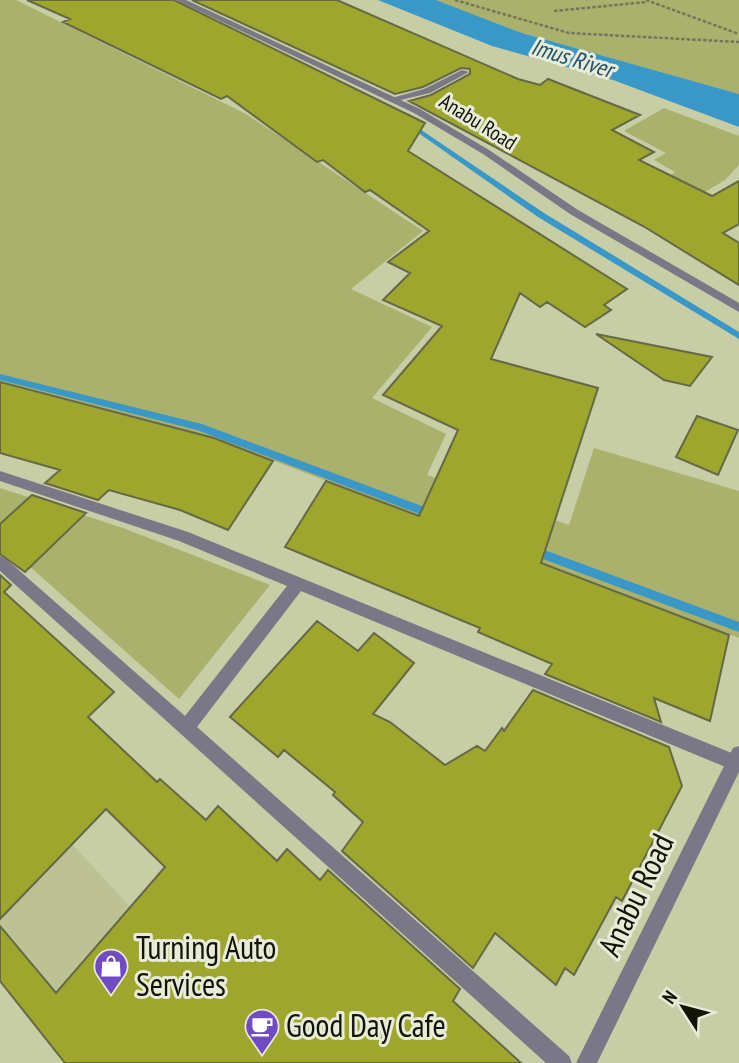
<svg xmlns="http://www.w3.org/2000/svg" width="739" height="1063" font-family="'PT Sans Narrow',sans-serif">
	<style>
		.built { fill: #bdc294 }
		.green { fill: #aab16c }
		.water { fill: #3998c7 }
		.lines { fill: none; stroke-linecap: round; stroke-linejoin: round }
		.stream { fill: #3998c7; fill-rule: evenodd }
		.building { fill: #9ea62d; stroke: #656945; stroke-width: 2 }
		.path { stroke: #73765b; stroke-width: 2.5; stroke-dasharray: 3.5 2; stroke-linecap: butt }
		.service { fill: #7a7787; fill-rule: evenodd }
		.minor { fill: #7a7787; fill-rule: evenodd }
		.tertiary { fill: #7a7787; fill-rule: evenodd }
		.labels { text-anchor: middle; stroke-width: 6; stroke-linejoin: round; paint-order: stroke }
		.far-street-label { font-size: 21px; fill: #131406; stroke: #e8ebd7 }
		.far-water-label { font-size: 23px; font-style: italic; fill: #20526b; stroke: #e8ebd7 }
		.near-street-label { font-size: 32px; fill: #131406; stroke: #e8ebd7 }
		.near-poi-label { font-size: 32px; fill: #131406; stroke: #e8ebd7; text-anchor: start }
	</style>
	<rect width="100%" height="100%" fill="#c7cda5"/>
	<!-- built -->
	<path class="built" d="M0 768 72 844 275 1063 31 1020 0 982Z"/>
	<!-- green -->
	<path class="green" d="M0 0H16L246 114 423 231 351 289 432 327 372 398 446 434 427 475 569 525 594 448 739 491V638L214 438 0 381Z
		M436 0H739V94L522 33Z
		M664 108 739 136V165L725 180 690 201 657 183 675 172 654 160 666 153 624 131Z
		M0 488 123 528 270 585 179 699 0 540Z"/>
	<!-- water -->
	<path class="water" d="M378 0H436L522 33 739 94V127L613 80 492 46Z"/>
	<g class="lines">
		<!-- stream -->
		<path class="stream" d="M407 123H411L544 213 739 332V339L538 217 407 125Z
			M0 374 202 424 438 512 439 515 438 518H430L197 430 0 380Z
			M531 545 739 622V632L527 553 526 550 527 547Z"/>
	</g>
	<!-- building -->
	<path class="building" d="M27 0H174L425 123 408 151 627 289 604 305 611 310 585 327 547 302 540 307 520 293 491 359 598 388 541 563 729 635 710 721 654 698 661 722 545 674 552 664 478 632 480 628 285 547 326 481 419 516 458 430 383 395 442 326 383 300 410 273 388 262 429 231 370 190 365 192 323 160 317 162 227 96 221 99 63 22 70 19Z
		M192 0H337L518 79 540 85 548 79 640 115 612 130 654 152 639 160 712 196 739 181V224L723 233 739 243V285L643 226 409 101 431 95 470 74V69L461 68 423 87 395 94Z
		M596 334 712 357 690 386 664 380Z
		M0 382 214 438 273 461 228 530 180 510 109 490 98 500 45 483 60 470 0 453Z
		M697 416 738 430 718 475 676 457Z
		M32 495 86 513 25 572 0 554V524Z
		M0 575 11 585 4 592 114 692 88 717 157 782 160 779 206 820 218 806 277 861 287 849 320 880 328 870 460 989 453 1001 521 1063H65L0 981V926L56 993 165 867 106 809 0 919Z
		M317 621 358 651 374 633 414 663 373 714 390 722 445 765 477 746 485 751 502 728 504 731 533 690 669 747 682 786 622 901 616 897 574 975 565 968 556 985 495 933 473 968 342 851 363 822 333 795 335 792 284 750 278 757 230 717Z"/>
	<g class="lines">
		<!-- path -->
		<path class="path" d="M455 0 569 33 739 42
			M646 0 739 34
			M554 11 647 2"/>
		<!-- service -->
		<path class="service" d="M462 70 469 72 430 93 392 102 388 99 424 89Z"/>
		<!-- minor -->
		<path class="minor" d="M0 471 188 532 739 756V770L735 771 301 591 197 727 569 1056 572 1063H546L0 571V556L5 558 185 716 287 586 179 541 0 481Z"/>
		<!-- tertiary -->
		<path class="tertiary" d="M176 0H186L420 109 489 150 578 210 739 303V312L570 214 483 154 414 113Z
			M739 746V772L597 1063H576L733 748Z"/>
	</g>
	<!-- icons -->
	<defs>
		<g id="shop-pin" transform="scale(1.75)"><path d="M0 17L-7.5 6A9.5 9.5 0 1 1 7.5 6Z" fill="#714bc4" stroke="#e8ebd7"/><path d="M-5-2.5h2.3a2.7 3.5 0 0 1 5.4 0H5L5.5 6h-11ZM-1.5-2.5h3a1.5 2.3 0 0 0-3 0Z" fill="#fff"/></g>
		<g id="cafe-pin" transform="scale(1.75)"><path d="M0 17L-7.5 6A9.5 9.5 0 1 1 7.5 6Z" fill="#714bc4" stroke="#e8ebd7"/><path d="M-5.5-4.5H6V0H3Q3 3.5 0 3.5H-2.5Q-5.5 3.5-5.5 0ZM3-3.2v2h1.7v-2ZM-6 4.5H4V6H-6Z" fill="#fff"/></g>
	</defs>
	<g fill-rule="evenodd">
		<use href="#shop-pin" x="111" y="966"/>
		<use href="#cafe-pin" x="262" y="1026"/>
	</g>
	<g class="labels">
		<!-- far-street labels -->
		<g class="far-street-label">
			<text transform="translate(478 122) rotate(32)" y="7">Anabu Road</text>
		</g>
		<!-- far-water labels -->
		<g class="far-water-label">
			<text transform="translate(572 58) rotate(17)" y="8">Imus River</text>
		</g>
		<!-- near-street labels -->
		<g class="near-street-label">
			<text transform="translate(636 895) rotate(-64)" y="11">Anabu Road</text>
		</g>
		<!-- near-poi labels -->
		<g class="near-poi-label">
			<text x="136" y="959">Turning Auto<tspan x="136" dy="37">Services</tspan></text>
			<text x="286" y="1037">Good Day Cafe</text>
		</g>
	</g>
	<!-- north arrow -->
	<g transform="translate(683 1007) rotate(306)" stroke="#e8ebd7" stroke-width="5" paint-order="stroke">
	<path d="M0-5L12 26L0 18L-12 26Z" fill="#131406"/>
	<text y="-10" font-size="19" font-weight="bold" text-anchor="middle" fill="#131406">N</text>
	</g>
</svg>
